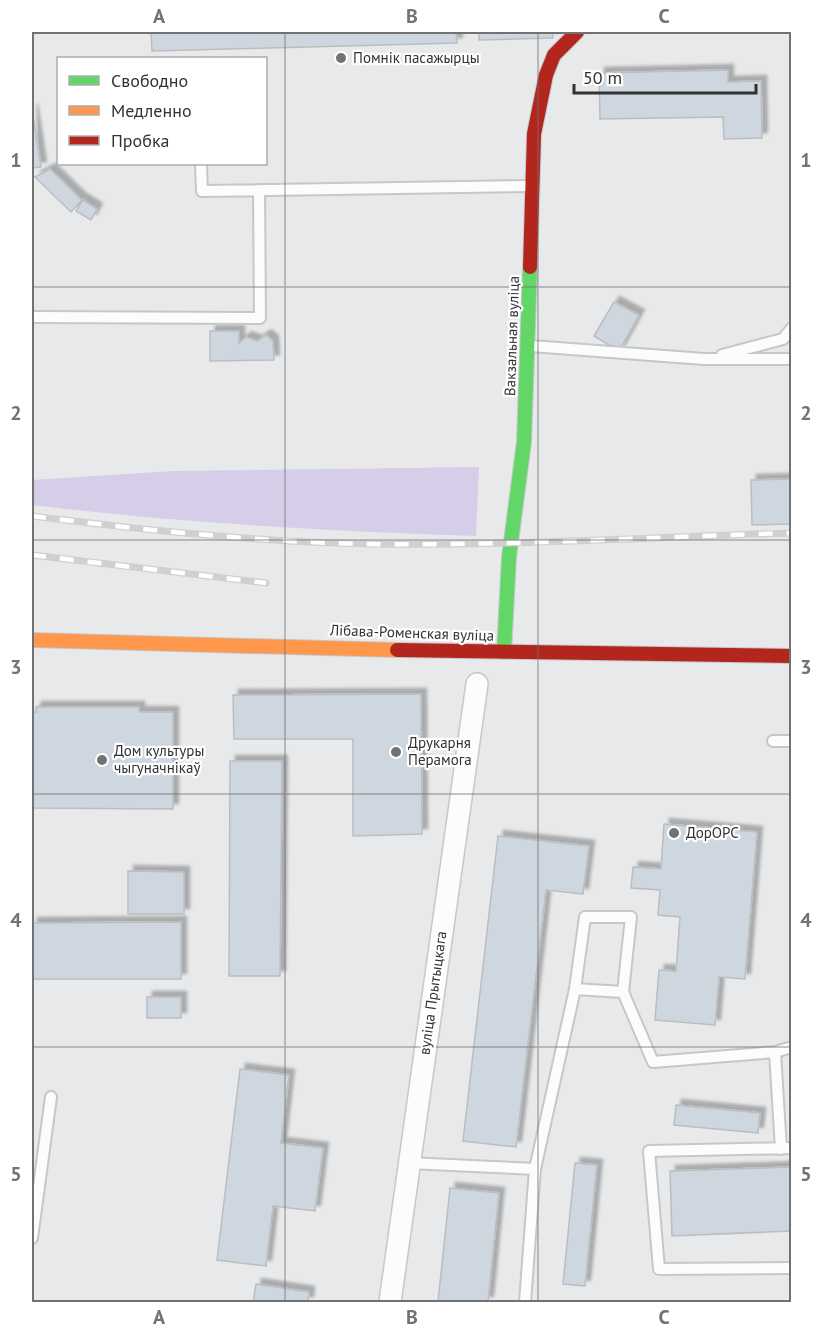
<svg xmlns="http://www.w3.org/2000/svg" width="823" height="1334" font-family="'PT Sans',sans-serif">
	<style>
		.green { fill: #d6cee8 }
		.building { fill: #ced7e0; stroke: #bcbdbe; stroke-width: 1.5; filter: url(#shadow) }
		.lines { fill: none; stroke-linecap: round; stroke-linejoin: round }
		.lane-casing { stroke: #c6c7c9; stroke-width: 14 }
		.street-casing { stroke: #c6c7c9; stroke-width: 24 }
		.fast-casing { stroke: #c6c7c9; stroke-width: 16 }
		.slow-casing { stroke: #c6c7c9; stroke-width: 16 }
		.jam-casing { stroke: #c6c7c9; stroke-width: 16 }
		.lane { stroke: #fbfcfc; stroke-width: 10 }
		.street { stroke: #fbfcfc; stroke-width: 21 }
		.fast { stroke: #63d668; stroke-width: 14 }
		.slow { stroke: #ff974d; stroke-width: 14 }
		.jam { stroke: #b3261e; stroke-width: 14 }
		.rail-casing { stroke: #d0d0d1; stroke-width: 7 }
		.rail { stroke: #fff; stroke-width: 4.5; stroke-dasharray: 14; stroke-linecap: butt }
		.grid { fill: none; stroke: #717273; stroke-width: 1.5; stroke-opacity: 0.55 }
		.poi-dot { fill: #717273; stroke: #fff; stroke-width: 2 }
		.labels { text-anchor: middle; stroke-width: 4.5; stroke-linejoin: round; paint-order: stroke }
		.poi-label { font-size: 15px; fill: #313233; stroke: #fff; text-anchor: start }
		.street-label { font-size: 15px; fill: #313233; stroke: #fff }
		.neatline { fill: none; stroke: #717273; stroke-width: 2 }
		.grid-label { font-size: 20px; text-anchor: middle; font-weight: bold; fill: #717273 }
	</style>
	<defs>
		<filter id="shadow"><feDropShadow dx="5.5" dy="-5.5" stdDeviation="1.5" flood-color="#0004"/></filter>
	</defs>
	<rect width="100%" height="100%" fill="#e7e9eb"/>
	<!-- green -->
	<path class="green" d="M479 467 476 536C327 531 179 523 32 505V480L174 471Z"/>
	<!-- building -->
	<path class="building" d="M151 32H456L457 43 152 51Z
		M479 32H552L553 38 479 40Z
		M728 70V82L761 81 762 138 724 139 723 117 600 119 599 73Z
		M32 109 41 167 32 168Z
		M50 169 82 200 71 212 35 177Z
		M83 200 97 209 91 220 76 211Z
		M614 302 639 315 619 351 594 336Z
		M210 331H239V343L246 337 257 341 266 335 273 341 274 360 210 361Z
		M792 479V524L752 525 751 480Z
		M421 694 422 834 353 836V739H234L233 695Z
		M36 707H139V712H173V809L32 808V712H36Z
		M230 761H282L280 976H229Z
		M664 824 757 832 745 979 719 977 715 1025 655 1020 659 970 676 971 680 917 658 915 660 890 631 888 633 867 661 869Z
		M498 836 589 846 583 894 546 890 516 1147 463 1141Z
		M128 871 184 872V914H128Z
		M181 922V979H32V923Z
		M147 997H181V1018H147Z
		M240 1069 289 1075 281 1143 323 1148 315 1211 273 1206 266 1266 217 1260Z
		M676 1105 760 1113 758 1133 674 1125Z
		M575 1163 597 1165 585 1286 563 1284Z
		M792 1167V1231L672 1236 670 1171Z
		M450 1188 499 1193 488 1302H438Z
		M256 1284 309 1292 308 1302H253Z"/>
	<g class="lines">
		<!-- lane casing -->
		<g class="lane-casing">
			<path id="lane" d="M201 164 202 191 532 186
				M32 317 260 318 259 190
				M531 346 704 359H792
				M722 355 783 339 792 328
				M773 741H792
				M623 992 653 1062 775 1052 792 1047
				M775 1052 781 1149
				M792 1148 649 1151 659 1269 792 1268
				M408 1163 535 1169
				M32 1238 51 1097
				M525 1302 535 1169 575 989 585 917H631L623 992 575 989"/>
		</g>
		<!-- street casing -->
		<g class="street-casing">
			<path id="street" d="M390 1302 477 684"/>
		</g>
		<!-- fast casing -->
		<g class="fast-casing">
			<path id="fast" d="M504 652 509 557 524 442 530 267"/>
		</g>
		<!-- slow casing -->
		<g class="slow-casing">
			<path id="slow" d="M32 640 397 650"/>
		</g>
		<!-- jam casing -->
		<g class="jam-casing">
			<path id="jam" d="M530 267 534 134 546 75 554 55 577 32
				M397 650 792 656"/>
		</g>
		<!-- lane -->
		<use href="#lane" class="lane"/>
		<!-- street -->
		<use href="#street" class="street"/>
		<!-- fast -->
		<use href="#fast" class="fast"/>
		<!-- slow -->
		<use href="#slow" class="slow"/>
		<!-- jam -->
		<use href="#jam" class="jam"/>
		<!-- rail casing -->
		<g class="rail-casing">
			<path id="rail" d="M32 516C144 530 257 542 370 544 510 546 651 537 792 533
				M32 555 266 583"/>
		</g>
		<!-- rail -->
		<use href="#rail" class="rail"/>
	</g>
	<!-- grid -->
	<path class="grid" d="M285 32V1302M538 32V1302M32 287H792M32 540H792M32 794H792M32 1047H792"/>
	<!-- markers -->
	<g class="poi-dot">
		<circle cx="341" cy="58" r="6"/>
		<circle cx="396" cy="752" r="6"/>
		<circle cx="102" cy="760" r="6"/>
		<circle cx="674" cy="833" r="6"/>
	</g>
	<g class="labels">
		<!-- poi labels -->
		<g class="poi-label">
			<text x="353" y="63">Помнік пасажырцы</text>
			<text x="408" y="748">Друкарня<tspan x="408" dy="17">Перамога</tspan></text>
			<text x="114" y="756">Дом культуры<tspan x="114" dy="17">чыгуначнікаў</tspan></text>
			<text x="686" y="838">ДорОРС</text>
		</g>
		<!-- street labels -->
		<g class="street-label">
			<text transform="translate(512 336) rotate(-88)" y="5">Вакзальная вуліца</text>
			<text transform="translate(412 633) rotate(2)" y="5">Лібава-Роменская вуліца</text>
			<text transform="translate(433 993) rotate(-82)" y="5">вуліца Прытыцкага</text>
		</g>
	</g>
	<!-- border -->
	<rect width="823" height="1334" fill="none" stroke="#ffffff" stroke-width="66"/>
	<!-- legend -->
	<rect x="57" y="57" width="210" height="108" fill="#ffffff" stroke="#adadad" stroke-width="1.5"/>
	<rect x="69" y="76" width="30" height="9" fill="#63d668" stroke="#adadad" stroke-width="1.5"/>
	<text x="111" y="87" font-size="18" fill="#313233">Свободно</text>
	<rect x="69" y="106" width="30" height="9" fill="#ff974d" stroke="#adadad" stroke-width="1.5"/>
	<text x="111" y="117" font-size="18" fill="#313233">Медленно</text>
	<rect x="69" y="136" width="30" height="9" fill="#b3261e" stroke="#adadad" stroke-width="1.5"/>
	<text x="111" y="147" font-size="18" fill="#313233">Пробка</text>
	<!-- scale -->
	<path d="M574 84v9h182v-9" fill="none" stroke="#313233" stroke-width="3"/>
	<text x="583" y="84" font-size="18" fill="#313233" stroke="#ffffff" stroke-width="4.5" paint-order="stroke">50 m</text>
	<rect x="33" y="33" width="757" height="1268" class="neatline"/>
	<g class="grid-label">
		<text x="159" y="23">A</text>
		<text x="412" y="23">B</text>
		<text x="664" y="23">C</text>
		<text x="16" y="167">1</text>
		<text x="806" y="167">1</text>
		<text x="16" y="420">2</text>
		<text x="806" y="420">2</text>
		<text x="16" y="674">3</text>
		<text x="806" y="674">3</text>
		<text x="16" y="927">4</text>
		<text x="806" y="927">4</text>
		<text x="16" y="1181">5</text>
		<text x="806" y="1181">5</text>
		<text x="159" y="1324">A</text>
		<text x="412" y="1324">B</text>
		<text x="664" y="1324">C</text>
	</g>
</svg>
